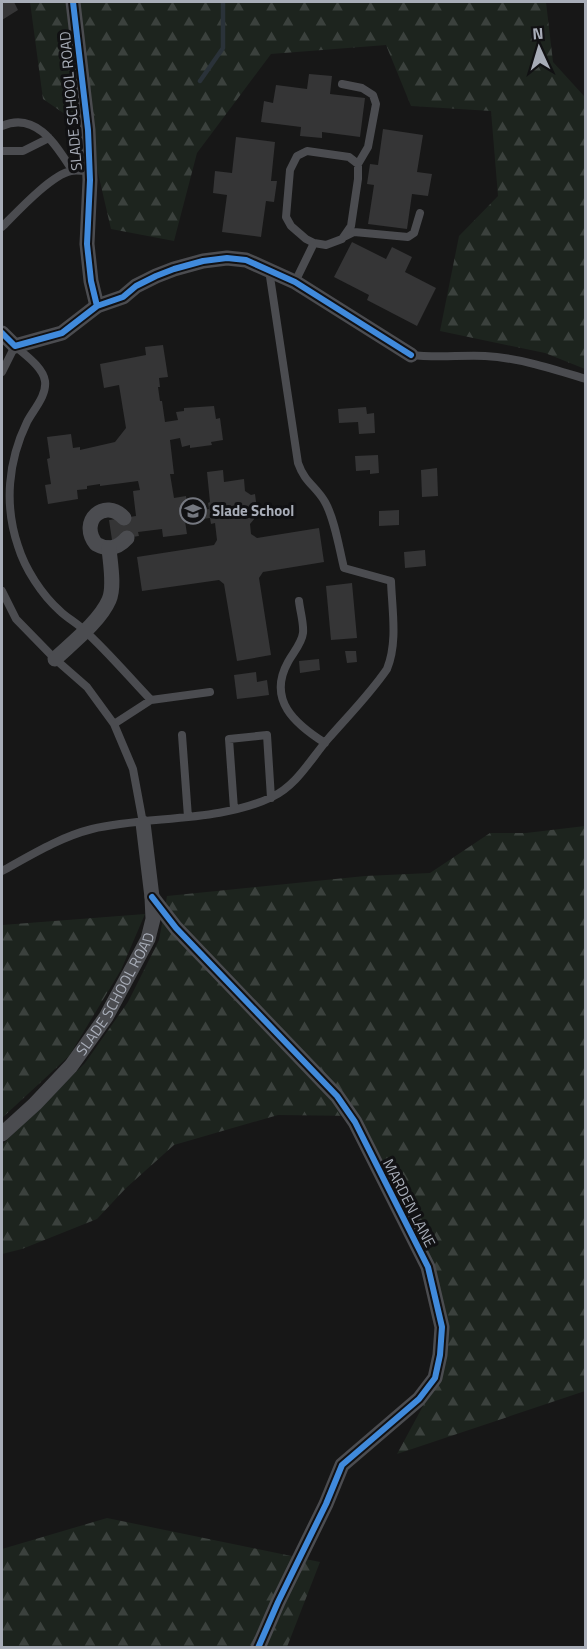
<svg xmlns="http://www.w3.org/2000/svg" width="587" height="1649" font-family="'Titillium Web',sans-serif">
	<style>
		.forest { fill: url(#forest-firs) }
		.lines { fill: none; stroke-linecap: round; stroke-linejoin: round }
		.stream { stroke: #2a3239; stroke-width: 4.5 }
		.building { fill: #353536 }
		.lane { stroke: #4b4c50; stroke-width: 8 }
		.street { stroke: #4b4c50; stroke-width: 15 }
		.cycleway-casing { stroke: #111113; stroke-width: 10 }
		.cycleway { stroke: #408adc; stroke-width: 6 }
		.labels { text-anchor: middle; stroke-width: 6; stroke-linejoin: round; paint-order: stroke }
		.street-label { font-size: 15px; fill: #a8adb8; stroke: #111113 }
		.poi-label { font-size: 15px; font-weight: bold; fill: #a8adb8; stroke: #111113; text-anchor: start }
	</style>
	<defs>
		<pattern id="forest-firs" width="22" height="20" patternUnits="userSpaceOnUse" patternTransform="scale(1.5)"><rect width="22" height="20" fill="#1d241e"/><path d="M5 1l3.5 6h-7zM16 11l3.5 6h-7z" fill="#3b413d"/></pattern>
	</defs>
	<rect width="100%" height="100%" fill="#171717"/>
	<!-- forest -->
	<path class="forest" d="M30 2H546L553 62 584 96 585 95V369L545 353 440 331 459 236 498 196 491 111 411 106 386 45 271 54 197 153 174 241 111 229 88 130 43 99Z
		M585 826V1391L397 1454 430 1393 437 1327 428 1267 396 1183 357 1116 278 1115 174 1145 126 1188 97 1219 22 1249 2 1254V1145L85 1063 128 1002 159 940 167 896 365 876 430 873 490 833H526Z
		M145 914 121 970 69 1056 2 1118V925Z
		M107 1518 320 1562 287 1647 2 1648V1549Z"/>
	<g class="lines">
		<!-- stream -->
		<path class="stream" d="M200 81 223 48V2"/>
	</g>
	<!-- building -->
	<path class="building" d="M2 2H14L18 10 2 20Z
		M309 74 332 76 330 94 365 98 360 137 322 132V138L300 136 301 127 261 122 264 101 273 103 276 85 307 89Z
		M383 129 423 135 417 172 432 174 428 196 412 194 407 229 368 224 374 185 367 184 370 164 378 165Z
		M236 137 275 142 271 181H277L274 202 266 201 261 237 222 232 227 195 213 193 215 171 232 173Z
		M352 242 386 259 392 247 412 257 405 272 436 288 417 326 367 300 369 295 334 277Z
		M163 345 168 377 159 378 160 387H158L160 401H162L165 422 178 420 176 412 184 411V408L214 406 216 419 220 418 223 440 211 442 212 445 190 448V445L182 447 180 438 170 440 174 474H170L174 498 186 496 189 512 209 509 208 503 210 502 207 472 223 470 224 482 244 479 245 491 251 495 255 494 258 517 255 518 250 524 251 534 257 538 319 528 324 562 263 572 259 578 271 655 237 661 224 584 219 580 142 591 137 557 214 545 217 540 215 523 211 524 210 518 185 521 187 534 163 537 162 529 138 532 139 536 112 540 109 520 136 516 133 491 140 490 138 481 100 486V484L87 486V489L77 490 78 499 48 504 45 485 51 484 47 459 50 458 47 437 71 434 73 448 80 447V450L115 442 126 428 119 385 104 388 100 364 146 355 145 347Z
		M366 407 367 414 374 413 375 433 359 434 358 422 339 423 338 409Z
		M378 455 379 473 370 474V470L356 471 355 456Z
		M437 468 438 496 422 497 421 470Z
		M399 510V525L379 526V511Z
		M425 550 426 566 405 568 404 552Z
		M352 583 357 638 331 640 326 586Z
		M345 651H356L357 662 347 663Z
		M319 659 320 670 300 673 299 661Z
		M256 672 257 682 267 680 269 695 237 699 234 675Z"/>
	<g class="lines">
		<!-- lane -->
		<path class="lane" d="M342 84 362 88 373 95 376 104 368 147 358 164
			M2 126C36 111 56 145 72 170
			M2 151H23L49 138
			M307 151 349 157 358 164V179L351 226 342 239 326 245 314 243 306 239 291 226 286 217 290 170 297 156Z
			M2 227C17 212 51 175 71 171 77 170 84 171 90 172
			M346 236 354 232 408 237 414 233 420 213
			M295 282 314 243
			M411 355C436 358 460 355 485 356 520 358 553 369 586 379
			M2 372 15 346C25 355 43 367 45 381 47 396 33 410 27 422 8 461 4 505 18 546 25 569 42 595 60 611 67 618 77 623 85 631 108 652 129 677 151 700
			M2 591 16 619 55 659 87 687 114 724 133 769 143 823
			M299 601C300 611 304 623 303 633 302 643 293 653 288 662 267 700 295 724 325 743
			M114 724 151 700 210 692
			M182 735 188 817
			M234 809 229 739 267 735 271 798
			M2 871C31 855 60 837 92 829 147 816 221 822 272 797 297 785 310 760 328 739 348 716 370 694 387 669 398 642 392 610 391 581L344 568C339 548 335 520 325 502 316 486 305 483 298 463L269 270"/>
		<!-- street -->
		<g class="street">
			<path d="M73 2 88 130 90 180 87 244 91 281 97 306"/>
			<path d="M2 333 15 346 62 333 97 306 123 297 136 286 156 276 174 269 203 261 227 258 246 260 295 282 411 355"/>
			<path d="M124 518C105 497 78 521 96 544 109 551 118 548 127 538"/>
			<path d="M55 659C72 643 100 621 109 600 115 587 110 562 109 548"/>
			<path d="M152 897 176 928 337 1096 355 1122 428 1267 442 1327 440 1355 435 1378 419 1399 342 1465 326 1504 278 1602 258 1648"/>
			<path id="s1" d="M2 1134 35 1104 71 1066 106 1017 148 939 153 919 152 897 143 823"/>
		</g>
		<!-- cycleway casing -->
		<g class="cycleway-casing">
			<path id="cycleway" d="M73 2 88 130 90 180 87 244 91 281 97 306
				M2 333 15 346 62 333 97 306 123 297 136 286 156 276 174 269 203 261 227 258 246 260 295 282 411 355
				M152 897 176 928 337 1096 355 1122 428 1267 442 1327 440 1355 435 1378 419 1399 342 1465 326 1504 278 1602 258 1648"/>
		</g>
		<!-- cycleway -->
		<use href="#cycleway" class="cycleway"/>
	</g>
	<!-- icons -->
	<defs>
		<g id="school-ring" transform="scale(1.35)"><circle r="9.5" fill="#111113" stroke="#757880" stroke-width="1.5"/><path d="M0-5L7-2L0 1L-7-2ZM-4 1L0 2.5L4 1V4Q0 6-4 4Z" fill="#757880"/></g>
	</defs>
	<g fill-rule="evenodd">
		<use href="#school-ring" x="193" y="511"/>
	</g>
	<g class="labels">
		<!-- street labels -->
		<g class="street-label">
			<text transform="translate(71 101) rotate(-95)" y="5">SLADE SCHOOL ROAD</text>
			<text dy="5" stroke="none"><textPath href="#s1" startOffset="182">SLADE SCHOOL ROAD</textPath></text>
			<text transform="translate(409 1203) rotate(63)" y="5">MARDEN LANE</text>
		</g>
		<!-- poi labels -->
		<g class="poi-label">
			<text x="212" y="516">Slade School</text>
		</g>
	</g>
	<!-- border -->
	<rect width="587" height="1649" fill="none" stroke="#a8adb8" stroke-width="6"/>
	<!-- north arrow -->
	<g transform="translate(539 48) rotate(356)" stroke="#111113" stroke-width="4.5" paint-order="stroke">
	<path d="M0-4.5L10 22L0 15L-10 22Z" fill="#a8adb8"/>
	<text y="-9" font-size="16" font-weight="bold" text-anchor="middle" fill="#a8adb8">N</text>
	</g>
</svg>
